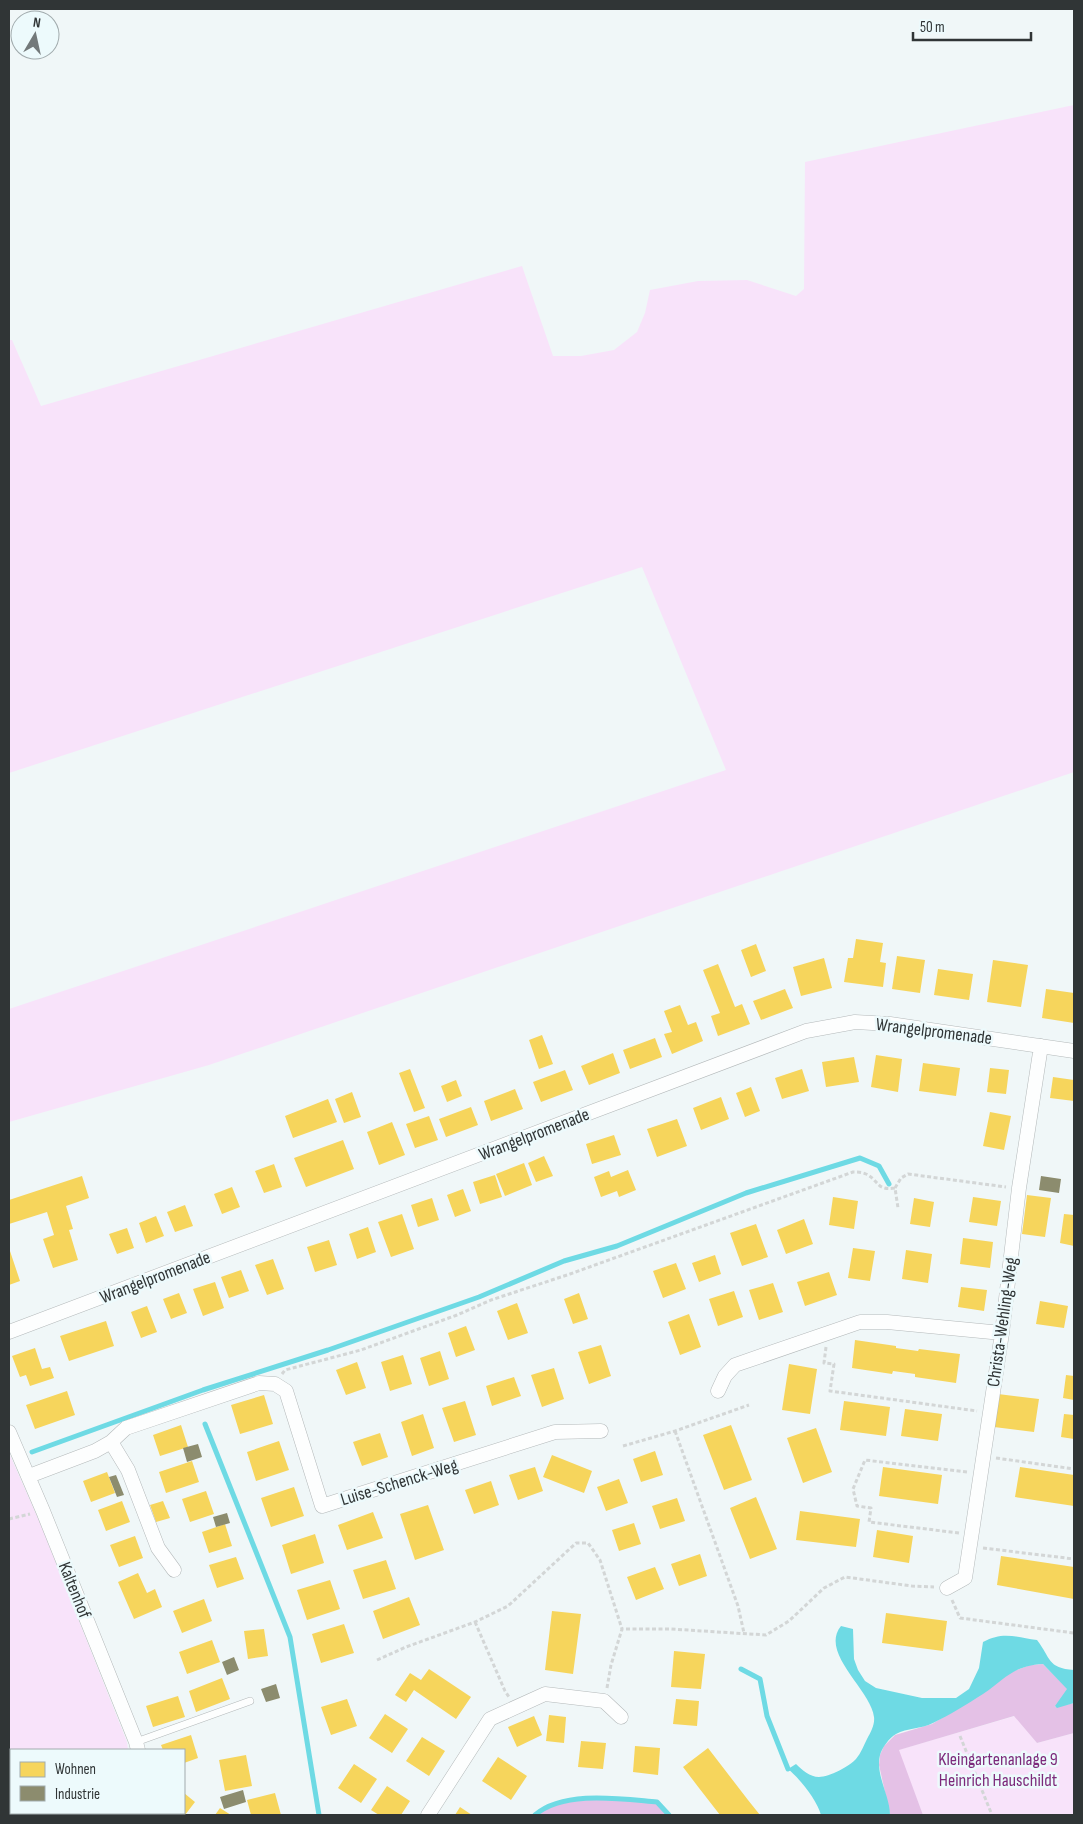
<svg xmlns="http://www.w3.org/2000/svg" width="1083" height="1824" font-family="'Sofia Sans Condensed',sans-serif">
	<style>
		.green { fill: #f8e3fa }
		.forest { fill: #e4c1e6 }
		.water { fill: #6edae4 }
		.homes { fill: #f6d55c }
		.industry { fill: #8c8c6e }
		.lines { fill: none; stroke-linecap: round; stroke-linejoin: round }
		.stream { stroke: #6edae4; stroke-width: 5 }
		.service-casing { stroke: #b4b9ba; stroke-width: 8 }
		.minor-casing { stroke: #b4b9ba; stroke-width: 15 }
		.path { stroke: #d3d6d6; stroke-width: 3; stroke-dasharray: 4 2.5; stroke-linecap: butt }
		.service { stroke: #fdfefe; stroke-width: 7 }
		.minor { stroke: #fdfefe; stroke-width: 14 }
		.labels { text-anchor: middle; stroke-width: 5; stroke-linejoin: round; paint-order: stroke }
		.street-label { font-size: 18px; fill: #303536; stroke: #edfafc }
		.park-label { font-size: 18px; fill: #7c2a7b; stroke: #edfafc }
	</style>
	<rect width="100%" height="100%" fill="#f0f7f8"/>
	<!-- green -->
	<path class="green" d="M1074 105V772L209 1065 9 1122V1009L726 770 642 567 9 773V340H12L41 406 522 266 553 356H581L614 350 637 332 645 313 650 290 698 281 747 280 796 296 804 289 805 162Z
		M9 1453 40 1523 127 1742 128 1750H11V1813H135V1815H9Z
		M1015 1716 1037 1743 1074 1733V1815H923L898 1750Z"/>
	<!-- forest -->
	<path class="forest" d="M1043 1664 1068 1689 1055 1707 1074 1703V1733L1037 1743 1014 1716 899 1750 923 1815H890L879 1765 880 1755 884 1746 895 1735 932 1724 983 1693 1011 1672 1030 1665Z
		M602 1797 657 1802 669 1815H535C553 1800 580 1799 602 1797Z"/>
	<!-- water -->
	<path class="water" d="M841 1626 853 1629 854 1659 858 1670 865 1681 876 1688 922 1698H956L969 1689 979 1668 983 1642C1003 1631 1015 1637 1037 1640 1051 1658 1047 1668 1074 1670V1703L1057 1708 1055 1706 1067 1689 1043 1664C1012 1666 1007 1678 983 1694 967 1704 950 1715 933 1723 921 1729 907 1728 896 1734 889 1738 882 1748 880 1755 875 1774 890 1796 890 1815H821C817 1800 800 1779 788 1769L796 1764C802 1770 810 1777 819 1777 829 1777 850 1766 856 1759 861 1753 864 1745 867 1739 871 1732 875 1724 874 1717 871 1690 819 1653 841 1626Z"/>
	<!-- homes -->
	<path class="homes" d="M856 939 883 943 880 962 886 963 883 987 844 982 848 958H853Z
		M756 944 766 971 751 977 741 950Z
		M897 956 925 960 920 993 892 989Z
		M824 958 832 988 801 996 793 967Z
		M993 960 1028 965 1021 1007 987 1002Z
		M718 964 735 1007 742 1004 750 1024 718 1036 711 1016 720 1013 703 970Z
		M938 969 973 974 969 1000 934 995Z
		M785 989 793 1008 761 1020 753 1001Z
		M1046 989 1074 993V1023L1042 1018Z
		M680 1005 688 1025 696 1022 703 1041 672 1054 664 1034 672 1032 664 1011Z
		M542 1035 553 1064 539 1069 529 1040Z
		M655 1038 662 1057 630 1069 623 1050Z
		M613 1053 620 1073 589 1085 581 1066Z
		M876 1055 902 1059 898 1092 871 1087Z
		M854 1057 859 1082 826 1087 822 1062Z
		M923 1063 960 1068 956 1096 919 1091Z
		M990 1068 1009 1070 1006 1094 987 1092Z
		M410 1069 425 1108 414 1112 399 1073Z
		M802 1069 809 1091 782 1099 775 1078Z
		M565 1070 573 1090 541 1102 533 1082Z
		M1053 1077 1074 1080V1101L1050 1098Z
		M456 1080 462 1096 447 1102 441 1086Z
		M751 1087 760 1111 745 1117 736 1093Z
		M515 1089 523 1109 491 1121 484 1101Z
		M352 1092 361 1117 344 1123 335 1099Z
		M721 1097 729 1119 701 1130 693 1108Z
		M328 1099 337 1122 293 1138 285 1116Z
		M471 1107 478 1125 446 1137 439 1119Z
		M990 1112 1011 1116 1004 1150 983 1146Z
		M429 1116 438 1140 415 1148 406 1124Z
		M677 1119 687 1146 657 1157 647 1129Z
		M392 1122 405 1155 379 1165 367 1132Z
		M614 1135 621 1155 592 1164 586 1144Z
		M343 1140 354 1169 306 1187 294 1158Z
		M544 1156 553 1176 536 1182 528 1163Z
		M524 1163 532 1185 505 1196 496 1174Z
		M274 1164 282 1187 264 1193 255 1171Z
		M628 1170 636 1190 619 1197 617 1191 601 1197 594 1177 609 1171 611 1177Z
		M495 1175 502 1197 480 1204 473 1182Z
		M82 1176 89 1198 66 1206 73 1229 69 1230 78 1260 53 1268 43 1239 54 1235 47 1212 9 1224V1200Z
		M232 1187 240 1207 222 1214 214 1194Z
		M463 1189 471 1211 455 1217 447 1195Z
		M1027 1195 1051 1198 1045 1237 1022 1234Z
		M833 1197 858 1201 854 1229 829 1225Z
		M973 1197 1001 1201 997 1226 969 1222Z
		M432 1198 439 1220 418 1227 411 1205Z
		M914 1198 934 1202 930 1227 910 1224Z
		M185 1205 193 1226 175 1232 167 1212Z
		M402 1214 414 1249 391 1257 378 1222Z
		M1064 1214 1074 1215V1246L1060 1243Z
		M156 1216 164 1236 146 1243 139 1223Z
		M804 1219 813 1244 786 1254 777 1230Z
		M756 1224 768 1257 742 1266 730 1233Z
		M368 1227 376 1252 357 1259 349 1234Z
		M127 1228 134 1248 117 1254 109 1234Z
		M963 1238 993 1242 990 1268 960 1264Z
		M329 1240 337 1265 315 1272 307 1247Z
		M9 1248 20 1281 9 1285Z
		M853 1248 875 1251 870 1281 848 1278Z
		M906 1250 932 1254 928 1283 902 1279Z
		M715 1255 721 1274 699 1282 692 1263Z
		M273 1259 284 1289 267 1295 255 1265Z
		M676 1263 686 1289 663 1298 653 1271Z
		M241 1270 249 1291 229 1298 221 1277Z
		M829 1272 837 1295 805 1306 797 1282Z
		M215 1282 224 1308 203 1316 193 1289Z
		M773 1283 783 1312 759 1320 749 1290Z
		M961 1287 987 1290 984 1311 958 1307Z
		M734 1291 743 1317 718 1326 709 1299Z
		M179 1293 187 1313 171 1319 163 1299Z
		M579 1293 588 1319 573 1324 564 1299Z
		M1040 1301 1068 1306 1064 1328 1036 1324Z
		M517 1303 528 1333 508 1340 497 1311Z
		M147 1306 157 1332 141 1338 131 1312Z
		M689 1314 701 1347 680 1355 668 1322Z
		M106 1321 114 1346 69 1361 60 1336Z
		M466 1326 475 1350 456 1357 448 1333Z
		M855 1340 896 1346V1348L918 1351 919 1349 960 1354 956 1383 915 1377V1374L893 1371 892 1374 852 1368Z
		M601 1345 611 1376 589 1384 578 1352Z
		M35 1348 42 1369 50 1367 54 1378 30 1386 26 1375 20 1377 12 1356Z
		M440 1351 449 1379 429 1386 420 1358Z
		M403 1355 412 1384 390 1391 381 1362Z
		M357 1362 366 1388 346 1395 336 1370Z
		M789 1364 817 1369 810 1414 782 1410Z
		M554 1368 564 1399 542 1407 531 1375Z
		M1066 1375 1074 1376V1400L1063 1398Z
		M514 1377 521 1396 492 1406 486 1386Z
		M67 1391 75 1415 35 1429 26 1405Z
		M998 1394 1039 1399 1034 1432 994 1427Z
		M264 1395 273 1424 240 1434 231 1405Z
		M465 1401 476 1435 454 1442 442 1408Z
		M844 1401 890 1407 886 1436 840 1430Z
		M905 1409 942 1414 938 1441 901 1436Z
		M423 1414 434 1448 412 1456 401 1422Z
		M1064 1414 1074 1415V1439L1061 1437Z
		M181 1425 188 1447 160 1456 153 1435Z
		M731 1425 752 1480 724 1490 703 1435Z
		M816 1428 832 1472 803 1483 787 1438Z
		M380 1433 388 1457 362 1466 353 1442Z
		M279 1441 289 1470 256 1481 247 1452Z
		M655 1451 663 1475 641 1482 633 1459Z
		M552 1455 592 1471 584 1493 543 1477Z
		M192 1461 199 1482 166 1493 159 1472Z
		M535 1467 543 1491 518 1500 509 1475Z
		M883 1467 942 1475 938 1504 879 1496Z
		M1020 1467 1074 1475V1506L1015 1497Z
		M107 1472 115 1493 91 1502 83 1481Z
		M619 1479 628 1503 606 1511 597 1487Z
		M491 1481 499 1505 474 1514 465 1490Z
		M294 1487 304 1516 271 1527 261 1498Z
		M206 1491 214 1514 190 1522 182 1499Z
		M756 1497 777 1549 750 1559 730 1508Z
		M677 1498 685 1521 660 1529 652 1506Z
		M122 1501 130 1522 106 1531 98 1510Z
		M163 1501 170 1518 156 1522 150 1505Z
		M428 1505 444 1550 415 1560 400 1514Z
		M800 1511 860 1519 856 1547 796 1540Z
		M373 1512 383 1538 347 1550 338 1525Z
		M634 1523 641 1544 619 1551 612 1530Z
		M225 1524 232 1546 209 1553 202 1532Z
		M877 1530 913 1536 909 1563 873 1557Z
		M315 1534 324 1563 291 1574 282 1545Z
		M135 1536 143 1558 119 1567 110 1545Z
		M700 1554 707 1576 679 1586 671 1564Z
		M1001 1556 1074 1567V1599L997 1585Z
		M236 1557 244 1579 217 1588 209 1565Z
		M386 1560 396 1589 363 1599 353 1570Z
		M655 1567 664 1589 636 1600 627 1577Z
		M138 1573 147 1593 155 1589 162 1607 134 1619 118 1582Z
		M330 1580 340 1609 307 1620 297 1590Z
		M409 1597 420 1625 383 1639 373 1611Z
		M204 1599 212 1621 182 1633 173 1611Z
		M552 1611 581 1614 573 1674 545 1670Z
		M886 1613 947 1621 943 1651 882 1643Z
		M344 1624 354 1653 321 1663 312 1634Z
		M264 1629 268 1656 248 1659 244 1631Z
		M212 1640 220 1662 187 1674 179 1652Z
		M674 1651 705 1654 701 1689 671 1687Z
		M429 1669 471 1697 456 1719 414 1690 406 1702 395 1695 410 1673 421 1680Z
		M222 1678 230 1699 196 1712 189 1691Z
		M178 1696 185 1717 153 1727 146 1706Z
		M347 1699 357 1726 331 1735 321 1707Z
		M676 1699 699 1701 697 1726 673 1724Z
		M385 1714 408 1729 392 1753 369 1738Z
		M549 1715 566 1717 564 1743 546 1741Z
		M534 1716 542 1735 517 1747 508 1727Z
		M191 1735 198 1758 184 1763V1750H163L161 1745Z
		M422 1737 445 1751 429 1776 406 1761Z
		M581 1741 606 1743 603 1769 578 1767Z
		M635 1746 660 1748 658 1775 633 1772Z
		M708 1748 748 1800 760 1815H720L699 1788 683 1767Z
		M246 1755 252 1786 225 1791 219 1760Z
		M498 1757 527 1776 511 1800 482 1781Z
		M354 1764 377 1779 361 1803 338 1788Z
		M387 1786 410 1801 401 1815H379L371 1810Z
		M184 1793 195 1802 185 1815H178L174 1813H184Z
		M275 1793 281 1815H251L247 1800Z
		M460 1807 472 1815H455Z
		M220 1808 231 1815H215Z"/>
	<!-- industry -->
	<path class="industry" d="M1041 1176 1061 1179 1059 1193 1039 1190Z
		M198 1444 202 1457 187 1462 183 1448Z
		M116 1475 124 1495 117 1497 109 1477Z
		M227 1513 230 1523 216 1527 213 1517Z
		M234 1657 239 1670 227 1675 222 1662Z
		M276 1684 280 1698 266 1702 261 1689Z
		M243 1790 246 1802 224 1809 220 1797Z"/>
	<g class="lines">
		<!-- stream -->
		<path class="stream" d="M205 1424 290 1637 319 1815
			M32 1452 203 1390 328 1350 479 1297 564 1261 617 1246 746 1193 860 1158 879 1166 889 1184
			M741 1669 760 1679 767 1716 788 1769
			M535 1815C564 1790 621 1799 657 1802L669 1815"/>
		<!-- service casing -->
		<g class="service-casing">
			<path id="service" d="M136 1742 250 1701"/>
		</g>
		<!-- minor casing -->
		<g class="minor-casing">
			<path id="minor" d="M9 1332 806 1031 855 1022 890 1024 1074 1051
				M718 1391 725 1376 735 1365 860 1322H887L1002 1333
				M9 1432 43 1511 136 1742 138 1750
				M111 1442 128 1470 158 1548 174 1570
				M29 1476 95 1451 111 1442 126 1428 259 1383 275 1384 286 1391 322 1506 555 1432 601 1431
				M947 1588 965 1578 1002 1333 1019 1188 1041 1046
				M148 1813V1815
				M428 1815 490 1719 545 1694 604 1701 621 1717"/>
		</g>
		<!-- path -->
		<path class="path" d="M895 1188 901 1178 908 1174 1006 1187
			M826 1347 824 1363 834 1364 830 1391 977 1411
			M282 1374 285 1370 361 1350 457 1315 491 1300 570 1274 853 1172C856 1172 862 1172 866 1174 879 1180 876 1191 895 1188L898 1208
			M675 1431 738 1606 744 1633
			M623 1446 675 1431 749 1405
			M996 1458 1074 1469
			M9 1519 30 1514
			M959 1533 869 1522 871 1508 857 1506 853 1489 865 1460 967 1472
			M983 1548 1074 1559
			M952 1600 960 1618 1074 1633
			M475 1622 505 1691 509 1697
			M377 1660 406 1647 475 1622 508 1606 576 1543H588L600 1560 622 1629
			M607 1688 611 1665 622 1629H671L766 1635 789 1621 824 1588 845 1577 912 1586 934 1587
			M960 1736 992 1815"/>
		<!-- service -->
		<use href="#service" class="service"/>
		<!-- minor -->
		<use href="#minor" class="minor"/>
	</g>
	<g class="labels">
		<!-- street labels -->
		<g class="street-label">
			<text transform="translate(934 1031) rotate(7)" y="6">Wrangelpromenade</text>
			<text transform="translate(534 1134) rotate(-21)" y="6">Wrangelpromenade</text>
			<text transform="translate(155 1277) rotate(-21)" y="6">Wrangelpromenade</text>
			<text transform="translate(1002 1322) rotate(-82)" y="6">Christa-Wehling-Weg</text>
			<text transform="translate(399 1482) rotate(-17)" y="6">Luise-Schenck-Weg</text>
			<text transform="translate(75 1590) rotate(68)" y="6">Kaltenhof</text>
		</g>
		<!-- park labels -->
		<g class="park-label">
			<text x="998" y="1765">Kleingartenanlage 9<tspan x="998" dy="21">Heinrich Hauschildt</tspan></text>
		</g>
	</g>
	<!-- border -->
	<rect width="1083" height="1824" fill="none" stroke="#303536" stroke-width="20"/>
	<!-- legend -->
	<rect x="10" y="1749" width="175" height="65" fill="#edfafc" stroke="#a1abad"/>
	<rect x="20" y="1762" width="25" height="15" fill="#f6d55c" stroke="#a1abad"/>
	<text x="55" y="1774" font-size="15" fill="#303536">Wohnen</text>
	<rect x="20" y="1786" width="25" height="15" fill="#8c8c6e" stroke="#a1abad"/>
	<text x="55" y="1799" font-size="15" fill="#303536">Industrie</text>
	<!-- north arrow -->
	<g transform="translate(35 35) rotate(9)"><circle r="24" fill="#edfafc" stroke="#a1abad"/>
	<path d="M0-4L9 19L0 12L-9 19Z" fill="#73797a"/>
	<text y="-8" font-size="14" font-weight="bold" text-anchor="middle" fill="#303536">N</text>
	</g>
	<!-- scale -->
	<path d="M913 32v8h118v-8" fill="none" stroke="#303536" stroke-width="2.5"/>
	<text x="920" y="32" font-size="15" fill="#303536" stroke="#edfafc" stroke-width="4" paint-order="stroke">50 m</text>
</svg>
